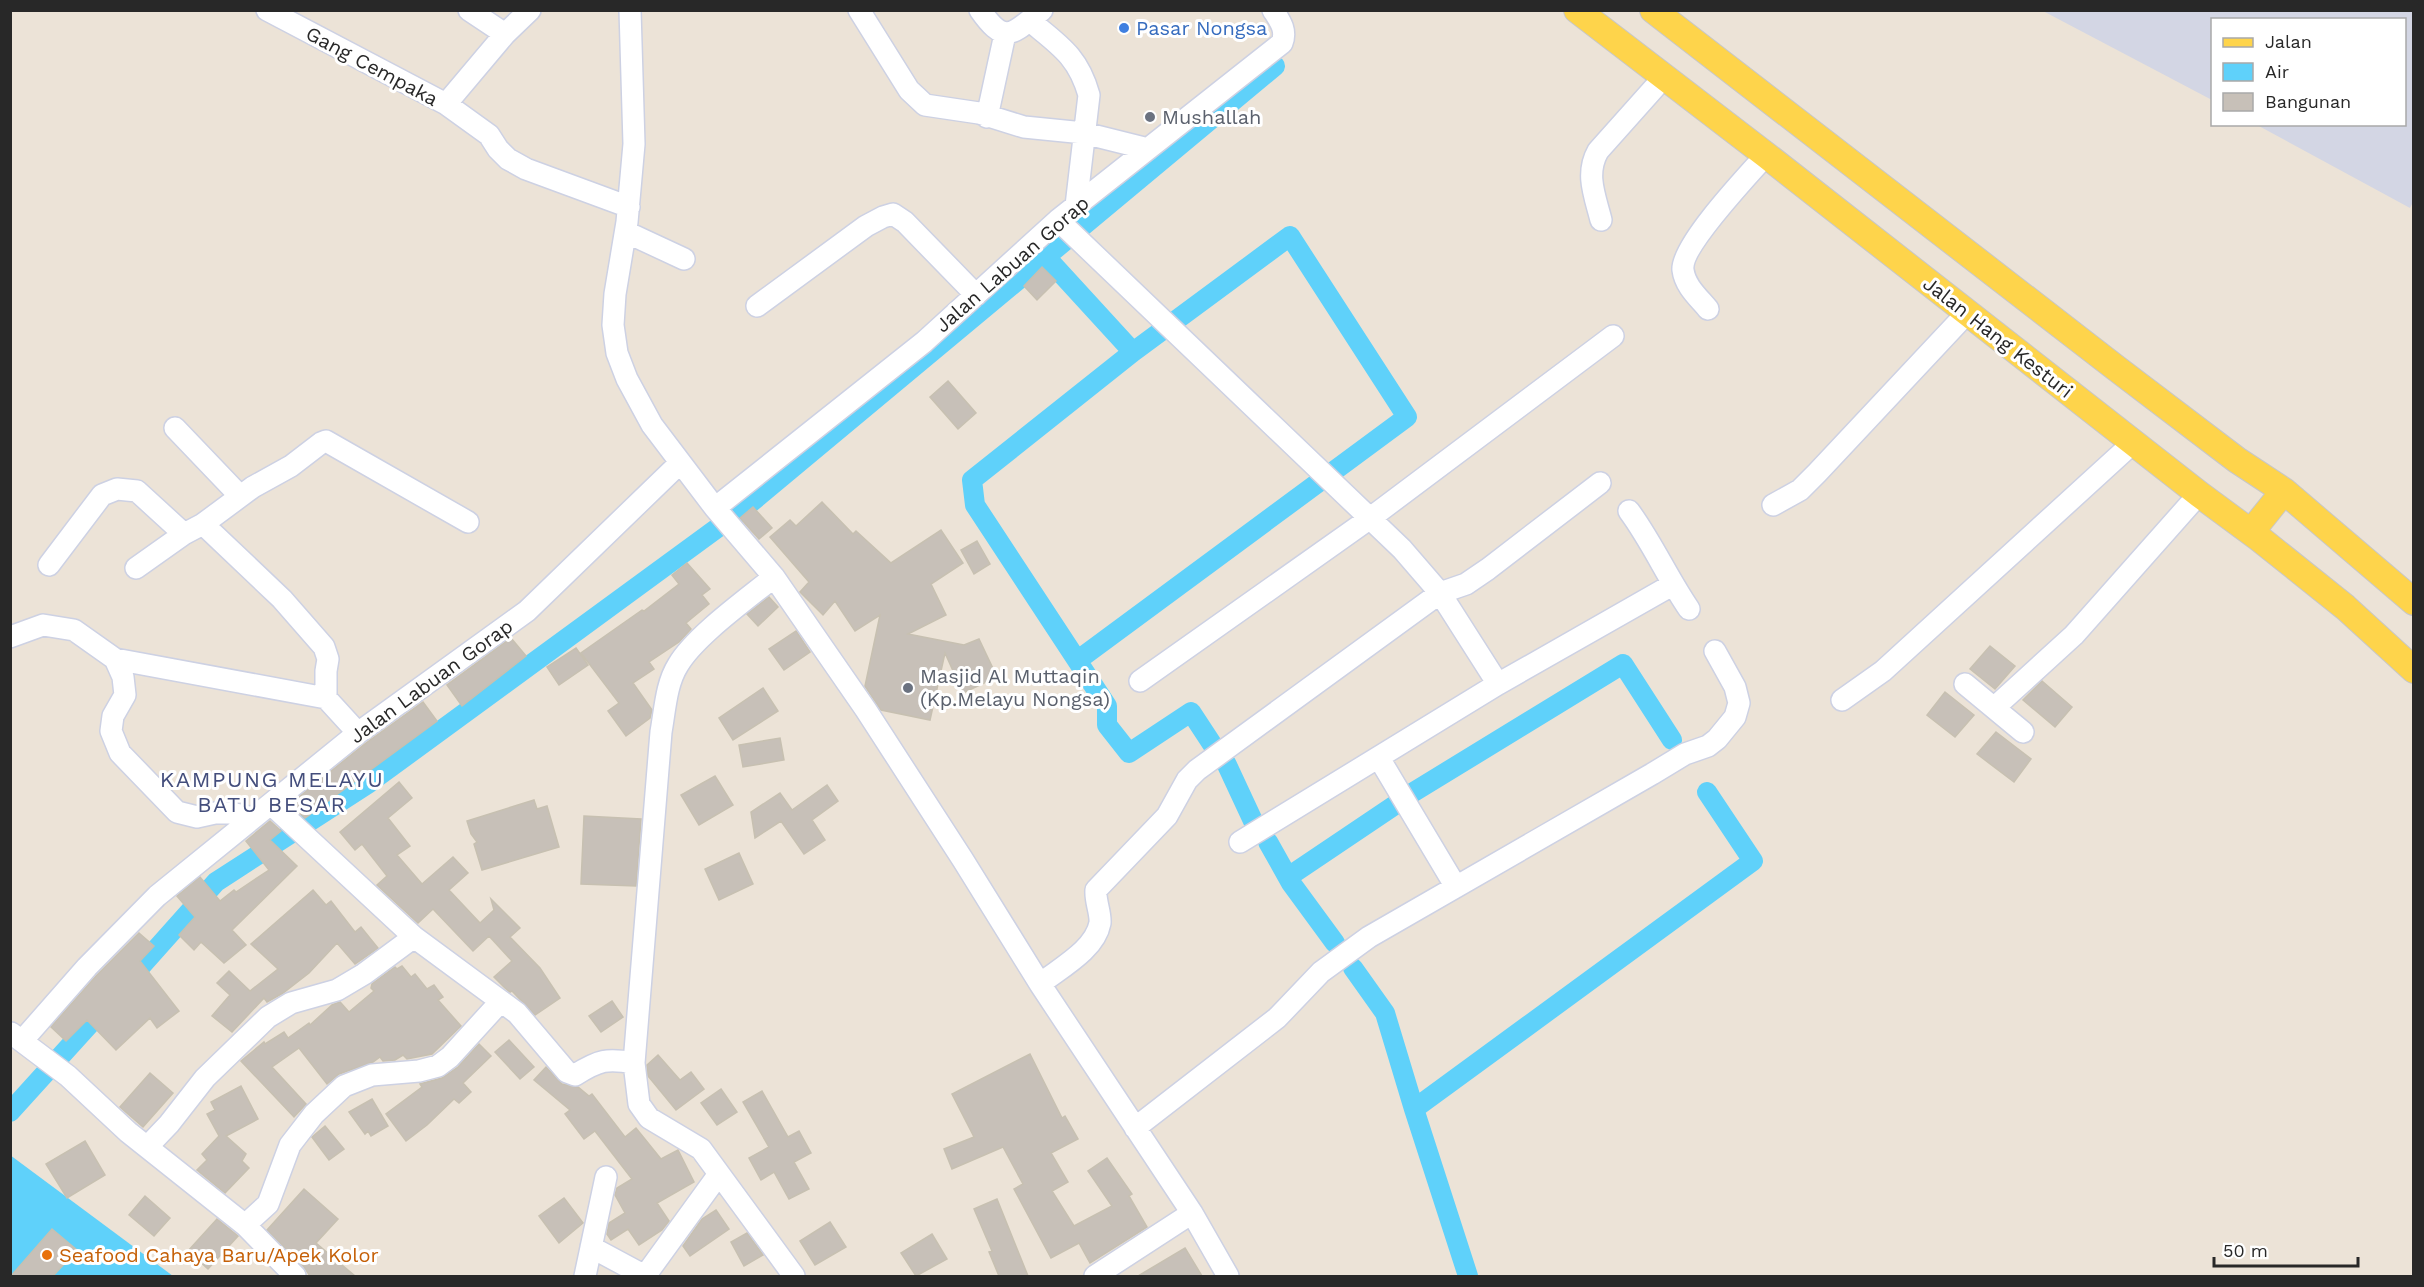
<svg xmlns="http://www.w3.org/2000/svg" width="2424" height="1287" font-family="'Work Sans',sans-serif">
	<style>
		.airport { fill: #d3d6e4 }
		.water { fill: #5fd1fa }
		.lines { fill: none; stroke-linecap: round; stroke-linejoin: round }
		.canal { stroke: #5fd1fa; stroke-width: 20 }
		.building { fill: #c7c0b8; stroke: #c7c0b1; stroke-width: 1.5 }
		.minor-casing { stroke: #cdd1e3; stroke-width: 24 }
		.major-casing { stroke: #c7c7c7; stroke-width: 28 }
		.minor { stroke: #fff; stroke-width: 21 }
		.major { stroke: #fed44b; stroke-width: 26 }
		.shop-dot { fill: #3f7fe0; stroke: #fff; stroke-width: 2 }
		.worship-dot { fill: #6b7280; stroke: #fff; stroke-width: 2 }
		.food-dot { fill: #e8710a; stroke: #fff; stroke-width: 2 }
		.labels { text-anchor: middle; stroke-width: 6; stroke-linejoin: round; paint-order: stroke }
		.shop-label { font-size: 20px; fill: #366cbe; stroke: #fff; text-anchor: start }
		.street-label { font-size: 20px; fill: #282828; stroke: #fff }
		.worship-label { font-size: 20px; fill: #5b616d; stroke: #fff; text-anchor: start }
		.food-label { font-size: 20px; fill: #c56008; stroke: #fff; text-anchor: start }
		.quarter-label { font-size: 22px; letter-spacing: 1.5px; fill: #444e7c; stroke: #fff }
	</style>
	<rect width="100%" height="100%" fill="#ece3d7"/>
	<!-- airport -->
	<path class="airport" d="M2043 11H2413V202L2410 208 2257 125 2404 124V20H2212V100Z"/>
	<!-- water -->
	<path class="water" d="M10 1155 173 1276H11Z"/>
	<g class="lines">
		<!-- canal -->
		<path class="canal" d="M1046 257 1133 352 972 480 975 505 1107 706V725L1129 753 1191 712 1212 744
			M1078 660 1407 417 1290 236 1133 352
			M1227 765 1254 823
			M1412 793 1623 664 1672 740
			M1268 842 1291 883 1335 943
			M1288 877 1395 805
			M1353 968 1385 1013 1414 1109 1468 1276
			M126 983 216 882 369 783 742 510 1275 66
			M1414 1109 1753 861 1707 792
			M10 1112 107 1005"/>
	</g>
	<!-- building -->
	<path class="building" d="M1042 267 1056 281 1037 300 1024 286Z
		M948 381 976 413 958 429 930 397Z
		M822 502 853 534 856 531 891 563 941 530 963 563 931 584 946 615 908 634 964 645 979 639 997 677 963 693 945 653 930 720 881 710 865 686 880 615 855 631 835 601 823 615 800 592 809 582 770 537 790 520 796 526Z
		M753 507 772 528 759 539 740 518Z
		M977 541 990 564 974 574 961 550Z
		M687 563 710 589 702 595 709 604 686 623 691 629 679 642 649 662 654 669 633 683 652 710 650 718 626 736 608 711 619 703 581 653 642 610 644 611 679 584 672 575Z
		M769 597 778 607 758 626 747 614Z
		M796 631 810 652 784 670 769 649Z
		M511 638 526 656 462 706 447 685Z
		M1990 646 2015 666 1995 689 1970 669Z
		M576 648 588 665 559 685 547 667Z
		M2042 681 2072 707 2055 727 2023 700Z
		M763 688 778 711 733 740 719 718Z
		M1945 692 1974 715 1955 737 1927 715Z
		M423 702 437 721 305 818 290 804 366 743Z
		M1996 732 2031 759 2014 782 1977 754Z
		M780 738 784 760 743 767 739 745Z
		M715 776 733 805 699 825 681 795Z
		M399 782 412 798 388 818 410 846 397 855 422 884 453 857 468 873 449 890 480 923 494 910 491 899 520 928 510 937 540 968 560 998 535 1015 512 991 510 992 505 988 494 977 512 961 489 936 473 951 433 909 418 923 377 885 387 876 362 844 355 850 340 832Z
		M827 785 838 801 812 820 825 840 804 854 781 821 755 838 751 812 780 793 792 810Z
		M534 800 537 809 547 806 559 847 482 870 474 844 477 842 471 834 467 821Z
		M584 816 641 819 636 886 581 884Z
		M270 821 281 831 270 840 297 866 232 930 246 945 224 963 201 942 194 950 179 935 195 917 177 896 200 877 220 901 234 890 236 892 269 870 246 841Z
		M739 853 753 884 719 900 705 869Z
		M313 890 326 905 331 901 355 932 361 927 378 948 355 964 337 943 309 973 283 993 267 1002 264 998 232 1032 212 1016 230 995 217 983 229 971 250 991 278 969 251 944Z
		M139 933 154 946 140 961 179 1011 157 1028 150 1018 116 1050 87 1020 66 1041 51 1027 96 976Z
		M402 966 411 977 415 974 427 989 434 985 443 997 438 1000 461 1026 432 1054 407 1059 403 1055 395 1060 383 1061 380 1057 373 1062 339 1074 327 1084 299 1048 272 1067 306 1104 294 1117 241 1061 264 1042 265 1044 284 1032 288 1038 309 1023 310 1025 332 1005 340 1002 349 1012 374 991 371 988 372 984 395 967 397 969Z
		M612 1001 623 1017 601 1032 589 1016Z
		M509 1040 534 1067 520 1079 495 1052Z
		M479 1044 491 1056 463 1083 471 1092 459 1103 454 1099 427 1125 406 1141 386 1114 422 1087 420 1084 442 1078 458 1067Z
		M1030 1054 1062 1118 1065 1116 1078 1139 1051 1153 1068 1182 1052 1191 1074 1226 1112 1206 1088 1171 1107 1158 1132 1194 1129 1196 1147 1227 1090 1263 1079 1243 1051 1258 1014 1189 1023 1184 1003 1147 952 1169 944 1149 974 1137 952 1094Z
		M658 1055 680 1080 691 1072 704 1089 676 1110 648 1076 647 1065Z
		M546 1067 562 1084 578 1087 589 1096 592 1094 625 1137 636 1128 661 1159 678 1150 694 1182 657 1203 669 1221 662 1230 639 1245 628 1229 611 1240 607 1234 609 1223 625 1213 615 1195 617 1188 632 1179 595 1131 584 1139 565 1114 570 1110 534 1080Z
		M150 1073 173 1093 143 1127 120 1107Z
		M241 1086 258 1119 226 1136 246 1154 242 1161 249 1168 225 1193 197 1170 207 1160 202 1154 219 1136 207 1114 215 1110 211 1102Z
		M721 1089 737 1112 717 1125 701 1103Z
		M762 1091 788 1137 799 1131 811 1153 794 1162 809 1189 789 1199 774 1172 761 1180 749 1158 769 1147 743 1102Z
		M372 1099 388 1126 371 1136 368 1131 365 1134 349 1112Z
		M325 1126 344 1149 329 1160 312 1137Z
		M85 1141 105 1175 67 1198 46 1164Z
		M304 1189 338 1219 316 1243 355 1276H310L304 1267 267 1230Z
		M145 1196 170 1218 154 1236 129 1215Z
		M564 1198 583 1223 559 1243 539 1216Z
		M997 1199 1028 1276H999L989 1252 992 1251 974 1209Z
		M716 1210 729 1229 690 1256 683 1246 702 1219Z
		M217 1219 238 1236 208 1269 188 1251Z
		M830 1222 846 1247 815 1265 800 1241Z
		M52 1229 77 1250 53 1276H11Z
		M747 1233 763 1255 744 1266 731 1242Z
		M932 1234 947 1259 916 1276 901 1253Z
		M1185 1248 1202 1276H1138Z"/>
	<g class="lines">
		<!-- minor casing -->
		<g class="minor-casing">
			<path id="minor" d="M267 10 446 104 489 135 498 149 508 159 526 169 629 207
				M469 10 505 34
				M630 10 634 144 627 222 615 294 613 325 617 353 627 379 652 425 715 508 774 577 866 710 963 860 1040 984 1192 1213 1228 1276
				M859 10 909 90 925 105 979 113 1024 127 1084 133 1148 149
				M980 10C1006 47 1013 33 1042 10
				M1030 21C1059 45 1078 56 1089 95L1076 206
				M446 104 505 34 530 10
				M987 117 1005 34
				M1058 220 1402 549 1440 593 1498 684
				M1601 220C1595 196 1585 174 1598 151L1664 77
				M626 232 684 259
				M757 306 866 226 883 217 893 214 905 222 976 295
				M1708 309C1698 297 1685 286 1683 270 1680 247 1748 175 1766 155
				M175 428 240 496
				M1773 505 1800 490 1817 473 1967 313
				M715 508 924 342 1058 220 1282 43C1287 30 1280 21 1273 10
				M1629 511C1652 542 1667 577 1689 609
				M203 524 282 599 324 647 328 659 326 671V698L358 733
				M49 565 102 495 117 489 137 491 184 534
				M136 568 184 534 203 524 253 487 291 466 321 443 326 441 468 522
				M774 577C747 599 695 636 678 665 666 684 665 710 661 732L634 1063 639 1104 649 1118 701 1149 794 1276
				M10 637 43 625 74 630 115 659 123 677 125 695 113 716 111 731 120 753 177 812 197 817 215 813H231L253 818
				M115 659 326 698
				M1140 681 1369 519 1613 336
				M1965 684 2023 732
				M1842 700 1883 671 2134 442
				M1995 707 2074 635 2199 494
				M1379 758 1456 887
				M1240 842 1498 684 1672 585
				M414 937 517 1013 567 1072 575 1075C599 1060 607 1058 634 1063
				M1040 984C1060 968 1095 950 1100 923 1101 913 1095 901 1096 890L1167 816 1187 780 1197 770 1440 593 1466 584 1488 569 1600 483
				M11 1033 68 1076 128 1132 245 1225 295 1276
				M22 1041 87 967 157 896 358 733 527 611 680 463
				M1135 1128 1277 1018 1321 972 1369 937 1652 774 1685 754 1708 746 1717 739 1735 717 1739 703 1735 687 1715 651
				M148 1146 169 1124 205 1078 268 1017 291 1003 337 990 364 974 414 937 271 804
				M245 1225 268 1204 290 1145 314 1114 344 1086 372 1075 419 1071 438 1066 450 1057 501 1001
				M591 1247 645 1276
				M585 1276 606 1177
				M645 1276 719 1174
				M1095 1276 1192 1213"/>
		</g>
		<!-- major casing -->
		<g class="major-casing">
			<path id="major" d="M1577 10 1766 155 2199 494 2260 539 2345 607 2414 670
				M1653 10 2116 368 2237 460 2284 491 2414 602
				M2251 532 2284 491"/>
		</g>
		<!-- minor -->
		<use href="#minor" class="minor"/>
		<!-- major -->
		<use href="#major" class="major"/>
	</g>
	<!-- markers -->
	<circle class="shop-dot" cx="1124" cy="28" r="6"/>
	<g class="worship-dot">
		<circle cx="1150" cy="117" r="6"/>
		<circle cx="908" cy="688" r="6"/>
	</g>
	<circle class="food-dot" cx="47" cy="1255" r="6"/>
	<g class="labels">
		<!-- shop labels -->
		<g class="shop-label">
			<text x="1136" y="35">Pasar Nongsa</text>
		</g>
		<!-- street labels -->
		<g class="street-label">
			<text transform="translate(372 66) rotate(28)" y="7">Gang Cempaka</text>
			<text transform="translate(1012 264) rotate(-41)" y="7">Jalan Labuan Gorap</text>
			<text transform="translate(1998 337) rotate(38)" y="7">Jalan Hang Kesturi</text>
			<text transform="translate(431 681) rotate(-36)" y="7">Jalan Labuan Gorap</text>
		</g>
		<!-- worship labels -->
		<g class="worship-label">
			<text x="1162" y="124">Mushallah</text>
			<text x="920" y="683">Masjid Al Muttaqin<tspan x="920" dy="23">(Kp.Melayu Nongsa)</tspan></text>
		</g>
		<!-- food labels -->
		<g class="food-label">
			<text x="59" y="1262">Seafood Cahaya Baru/Apek Kolor</text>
		</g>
		<!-- quarter labels -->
		<g class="quarter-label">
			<text x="272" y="787">KAMPUNG MELAYU<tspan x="272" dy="25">BATU BESAR</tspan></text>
		</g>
	</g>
	<!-- border -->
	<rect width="2424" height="1287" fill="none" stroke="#282828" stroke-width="24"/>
	<!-- legend -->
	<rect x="2211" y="18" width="195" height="108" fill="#ffffff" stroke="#a9a9a9" stroke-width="1.5"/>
	<rect x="2223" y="38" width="30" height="9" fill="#fed44b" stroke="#a9a9a9" stroke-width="1.5"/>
	<text x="2265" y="48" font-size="18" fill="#282828">Jalan</text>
	<rect x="2223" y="63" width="30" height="18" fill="#5fd1fa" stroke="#a9a9a9" stroke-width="1.5"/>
	<text x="2265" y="78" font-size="18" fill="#282828">Air</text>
	<rect x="2223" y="93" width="30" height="18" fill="#c7c0b8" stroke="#a9a9a9" stroke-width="1.5"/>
	<text x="2265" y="108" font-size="18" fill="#282828">Bangunan</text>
	<!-- scale -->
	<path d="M2214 1257v9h144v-9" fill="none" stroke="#282828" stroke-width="3"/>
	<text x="2223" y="1257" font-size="18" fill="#282828" stroke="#ffffff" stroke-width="4.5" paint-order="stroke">50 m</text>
</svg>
